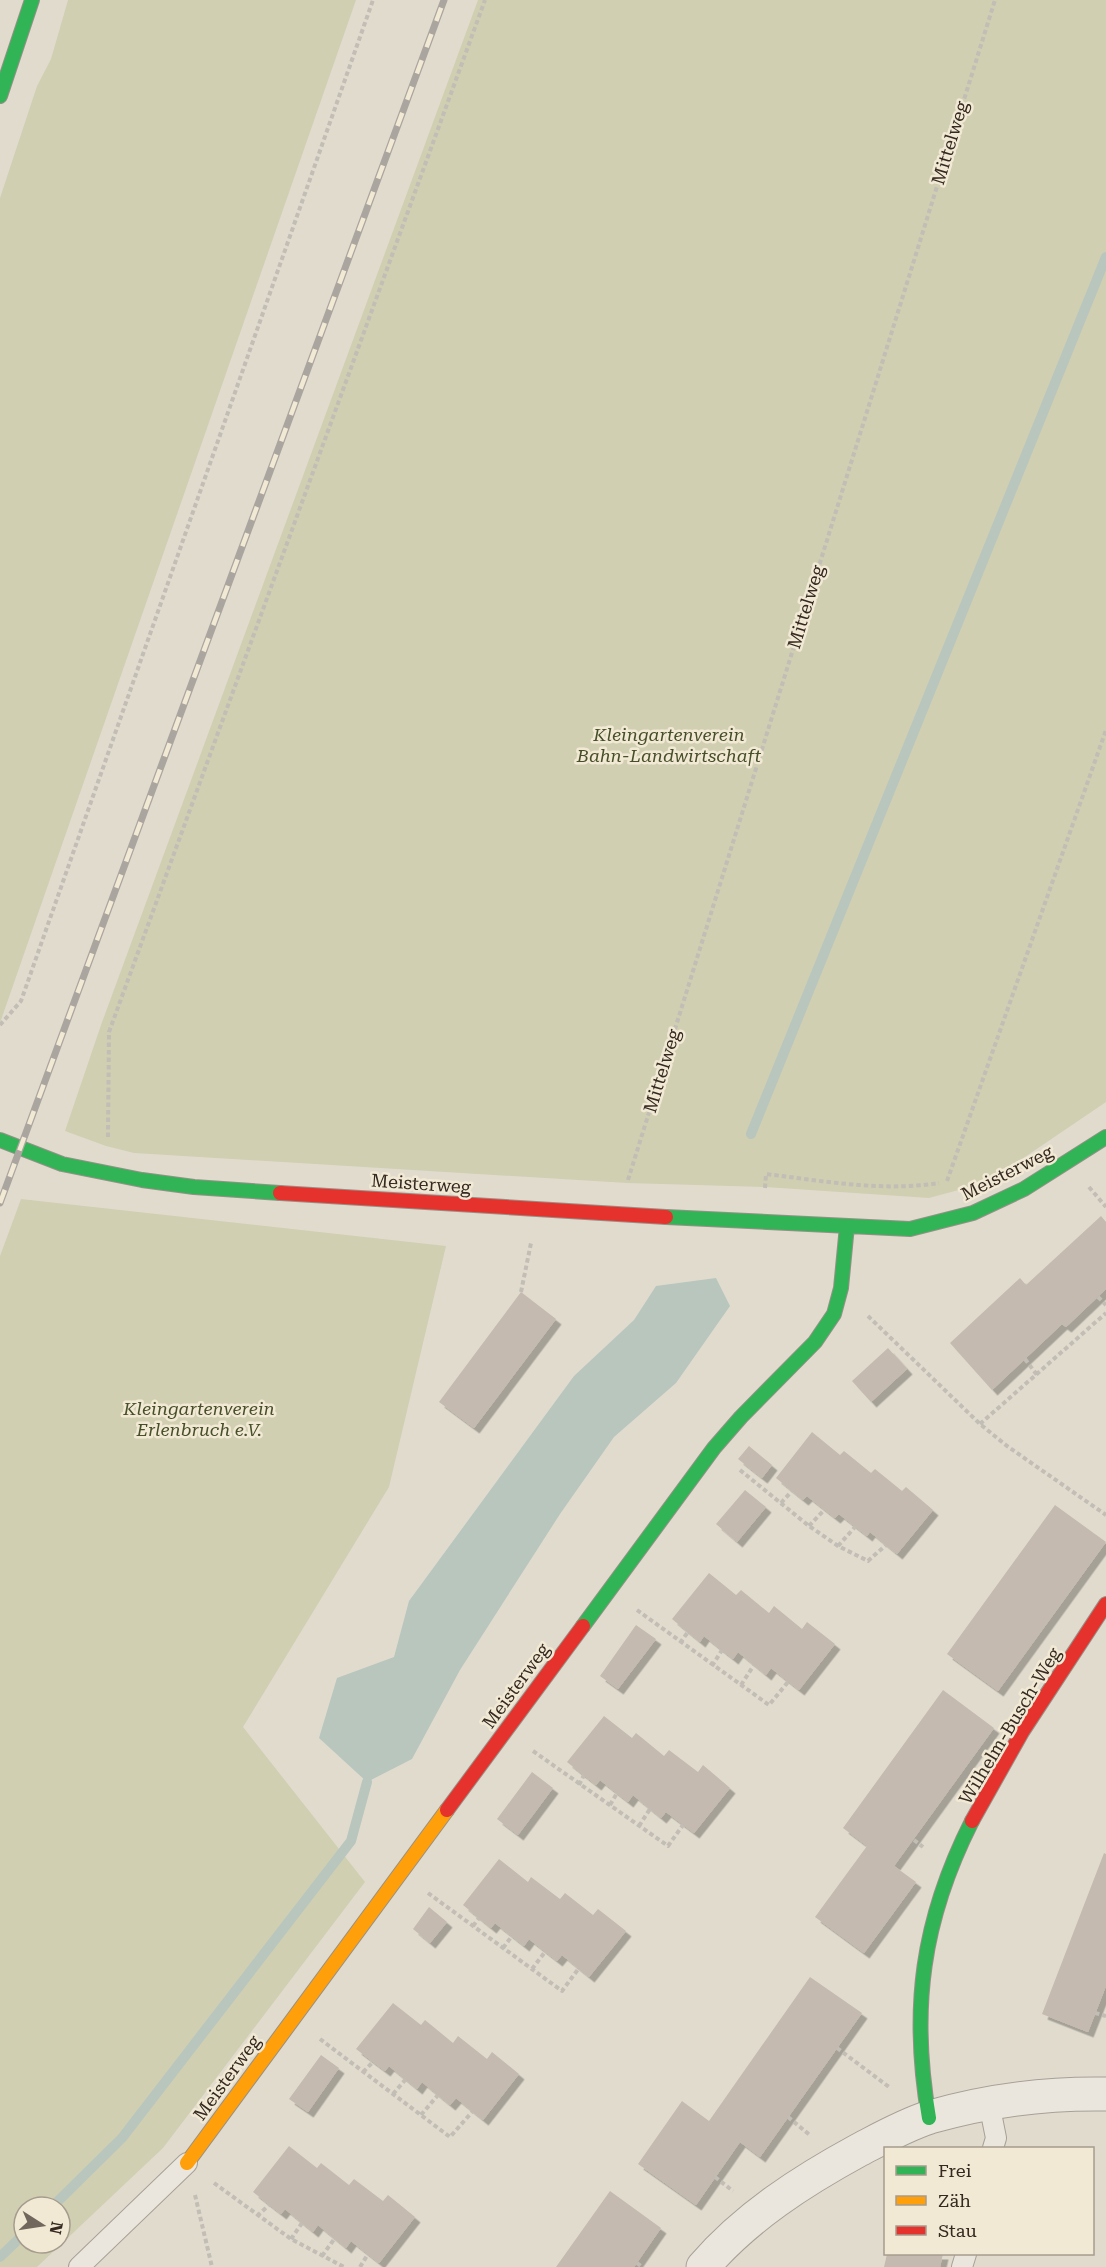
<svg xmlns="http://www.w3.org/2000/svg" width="1106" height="2267" font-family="'Roboto Serif',serif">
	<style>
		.green { fill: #d0cfb2; fill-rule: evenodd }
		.water { fill: #b8c6bd }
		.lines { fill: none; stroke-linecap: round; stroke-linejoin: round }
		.stream { stroke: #b8c6bd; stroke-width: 10 }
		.building { fill: #c5baaf; filter: url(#shadow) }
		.lane-casing { stroke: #a7a097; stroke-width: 22 }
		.street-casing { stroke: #a7a097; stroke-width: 35 }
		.fast-casing { stroke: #969087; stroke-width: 16 }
		.slow-casing { stroke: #969087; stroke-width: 16 }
		.jam-casing { stroke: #969087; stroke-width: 16 }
		.path { stroke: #c2bdb5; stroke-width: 4; stroke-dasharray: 4.5 3; stroke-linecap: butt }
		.lane { stroke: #eae6de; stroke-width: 20 }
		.street { stroke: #eae6de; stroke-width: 33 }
		.fast { stroke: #30b455; stroke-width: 14 }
		.slow { stroke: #ff9f0a; stroke-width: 14 }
		.jam { stroke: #e5322d; stroke-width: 14 }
		.rail-casing { stroke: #aaa59e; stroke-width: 7 }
		.rail { stroke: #f2e9d5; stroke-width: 4.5; stroke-dasharray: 14; stroke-linecap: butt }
		.labels { text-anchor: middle; stroke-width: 5; stroke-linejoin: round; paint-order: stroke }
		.street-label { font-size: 18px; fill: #352920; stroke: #f2e9d5 }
		.park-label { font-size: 18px; font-style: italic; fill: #464f29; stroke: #f2e9d5 }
	</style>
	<defs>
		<filter id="shadow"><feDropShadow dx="5.5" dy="5.5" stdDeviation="0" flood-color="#0004"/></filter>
	</defs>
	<rect width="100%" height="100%" fill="#e1dbce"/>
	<!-- green -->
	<path class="green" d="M68 0H356L0 1023V198L37 86 51 59Z
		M478 0H1106V1102L1022 1159 966 1188 929 1198 765 1187 627 1183 134 1153 106 1146 65 1131 101 1025Z
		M21 1199 446 1246 389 1487 243 1727 365 1882 163 2148 37 2267H0V1256ZM24 2207H60V2243H24Z"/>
	<!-- water -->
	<path class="water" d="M716 1278 730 1306 676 1383 614 1437 560 1514 460 1670 412 1759 367 1782 319 1738 337 1678 394 1657 409 1601 574 1376 634 1320 656 1286Z"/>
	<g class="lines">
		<!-- stream -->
		<path class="stream" d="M751 1134 1106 257
			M52 2207 122 2138 351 1841 367 1782
			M0 2257 24 2234"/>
	</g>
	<!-- building -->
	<path class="building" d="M1101 1216 1106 1222V1289L1066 1327 1062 1324 992 1390 950 1343 1020 1278 1026 1285Z
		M521 1292 556 1319 474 1428 439 1402Z
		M888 1348 907 1369 871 1402 852 1381Z
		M812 1432 840 1455 844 1451 871 1473 875 1469 902 1491 906 1487 933 1510 897 1554 870 1532 867 1536 839 1514 835 1518 807 1496 803 1500 776 1478Z
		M749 1446 772 1465 762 1478 738 1459Z
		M745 1490 766 1507 737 1542 716 1524Z
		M1055 1505 1106 1542 998 1691 947 1654Z
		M709 1573 736 1595 741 1590 769 1613 774 1606 802 1629 807 1622 835 1644 799 1690 771 1668 766 1675 738 1652 733 1659 704 1636 700 1642 672 1619Z
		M636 1625 656 1639 618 1689 600 1676Z
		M943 1690 994 1728 894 1866 916 1882 864 1953 815 1917 867 1846 843 1828Z
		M604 1716 632 1738 636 1733 664 1756 669 1750 698 1772 703 1765 730 1788 694 1833 666 1812 661 1818 633 1795 628 1802 600 1780 596 1785 567 1762Z
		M532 1772 553 1788 518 1835 497 1819Z
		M1104 1853 1106 1854V1986L1088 2032 1042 2014Z
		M499 1859 528 1882 531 1877 560 1899 565 1893 593 1915 598 1909 626 1931 589 1977 562 1955 557 1961 529 1939 524 1946 495 1923 491 1928 463 1905Z
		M429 1907 447 1922 430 1943 413 1929Z
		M810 1977 862 2013 760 2157 740 2142 696 2205 638 2164 682 2101 709 2121Z
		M393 2003 421 2025 425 2020 453 2043 458 2036 487 2059 492 2052 519 2074 483 2120 456 2098 450 2105 422 2082 417 2089 389 2066 385 2071 356 2049Z
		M321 2055 339 2068 308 2112 289 2099Z
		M289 2146 317 2168 321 2163 349 2185 354 2179 383 2201 388 2195 415 2217 379 2263 351 2241 346 2248 318 2225 313 2232 285 2209 281 2214 253 2192Z
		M610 2191 661 2228 634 2267H556Z
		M887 2254H943L940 2267H884Z"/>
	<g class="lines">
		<!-- lane casing -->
		<g class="lane-casing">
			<path id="lane" d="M989 2103 996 2138 993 2148
				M79 2267 187 2163
				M962 2267 966 2254"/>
		</g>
		<!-- street casing -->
		<g class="street-casing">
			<path id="street" d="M703 2267C746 2217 802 2181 859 2150 882 2138 905 2125 930 2117 986 2101 1048 2093 1106 2094"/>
		</g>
		<!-- fast casing -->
		<g class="fast-casing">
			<path id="fast" d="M0 96 32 0
				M0 1140 62 1164 142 1180 194 1187 280 1193
				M666 1217 910 1229 973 1213 1024 1189 1106 1137
				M583 1626 714 1448 741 1417 815 1342 834 1314 841 1288 847 1226
				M929 2118C910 2009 922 1920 972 1821"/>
		</g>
		<!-- slow casing -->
		<g class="slow-casing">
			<path id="slow" d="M187 2163 447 1810"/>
		</g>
		<!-- jam casing -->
		<g class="jam-casing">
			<path id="jam" d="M280 1193 666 1217
				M447 1810 583 1626
				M972 1821 1022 1732 1106 1604"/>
		</g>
		<!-- path -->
		<path class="path" d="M0 1025 21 1001 373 0
			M108 1137 109 1032 485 0
			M628 1180 995 0
			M947 1181 1106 730
			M1089 1187 1106 1207
			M765 1188 766 1174C823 1181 883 1192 939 1183
			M521 1292 531 1243
			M1098 1297 1106 1305
			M868 1316 980 1424 1007 1446 1106 1515
			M1025 1359 1037 1375
			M980 1424 1106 1313
			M740 1470 809 1526 838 1546 868 1561 886 1545
			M781 1503 792 1491
			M809 1526 824 1510
			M838 1546 855 1527
			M637 1610 769 1705 788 1682
			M680 1643 688 1632
			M712 1666 722 1650
			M741 1685 754 1665
			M533 1751 668 1846 683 1825
			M579 1785 584 1775
			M610 1805 617 1793
			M639 1826 650 1809
			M914 1840 923 1847
			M428 1893 562 1991 579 1968
			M473 1926 479 1918
			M503 1948 512 1936
			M532 1969 545 1952
			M1095 2013 1106 2016
			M320 2039 450 2137 472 2112
			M837 2048 889 2087
			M363 2072 373 2062
			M393 2094 406 2079
			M421 2115 438 2095
			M788 2117 811 2136
			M715 2177 733 2191
			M214 2183 291 2239 344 2267
			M195 2195 212 2267
			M257 2216 269 2205
			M291 2239 302 2223
			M322 2256 335 2238
			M637 2263 642 2267
			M360 2267 368 2254"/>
		<!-- lane -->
		<use href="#lane" class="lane"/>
		<!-- street -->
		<use href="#street" class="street"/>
		<!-- fast -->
		<use href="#fast" class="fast"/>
		<!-- slow -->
		<use href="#slow" class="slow"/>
		<!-- jam -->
		<use href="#jam" class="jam"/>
		<!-- rail casing -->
		<g class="rail-casing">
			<path id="rail" d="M0 1203 444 0"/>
		</g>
		<!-- rail -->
		<use href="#rail" class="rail"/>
	</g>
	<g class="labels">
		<!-- street labels -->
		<g class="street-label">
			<text transform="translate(950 143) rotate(-73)" y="6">Mittelweg</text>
			<text transform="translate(806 607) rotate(-73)" y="6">Mittelweg</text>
			<text transform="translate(662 1071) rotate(-73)" y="6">Mittelweg</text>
			<text transform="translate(1007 1173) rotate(-27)" y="6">Meisterweg</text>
			<text transform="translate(421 1184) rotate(4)" y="6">Meisterweg</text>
			<text transform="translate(516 1686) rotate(-54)" y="6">Meisterweg</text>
			<text transform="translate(1010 1726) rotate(-59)" y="6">Wilhelm-Busch-Weg</text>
			<text transform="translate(227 2078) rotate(-54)" y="6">Meisterweg</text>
		</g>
		<!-- park labels -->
		<g class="park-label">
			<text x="669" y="741">Kleingartenverein<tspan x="669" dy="21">Bahn-Landwirtschaft</tspan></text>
			<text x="199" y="1415">Kleingartenverein<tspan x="199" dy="21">Erlenbruch e.V.</tspan></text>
		</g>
	</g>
	<!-- legend -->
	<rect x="884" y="2147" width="210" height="108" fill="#f2e9d5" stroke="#a69c8d" stroke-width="1.5"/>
	<rect x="896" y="2166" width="30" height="9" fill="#30b455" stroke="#a69c8d" stroke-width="1.5"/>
	<text x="938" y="2177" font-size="18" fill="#352920">Frei</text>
	<rect x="896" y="2196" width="30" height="9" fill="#ff9f0a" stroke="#a69c8d" stroke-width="1.5"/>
	<text x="938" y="2207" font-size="18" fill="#352920">Zäh</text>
	<rect x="896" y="2226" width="30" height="9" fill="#e5322d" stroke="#a69c8d" stroke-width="1.5"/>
	<text x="938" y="2237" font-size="18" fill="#352920">Stau</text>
	<!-- north arrow -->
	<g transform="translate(42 2225) rotate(102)"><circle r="28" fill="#f2e9d5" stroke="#a69c8d" stroke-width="1.5"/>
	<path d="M0-4.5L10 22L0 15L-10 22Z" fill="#71675d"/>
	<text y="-9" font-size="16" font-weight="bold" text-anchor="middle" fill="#352920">N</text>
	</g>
</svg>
